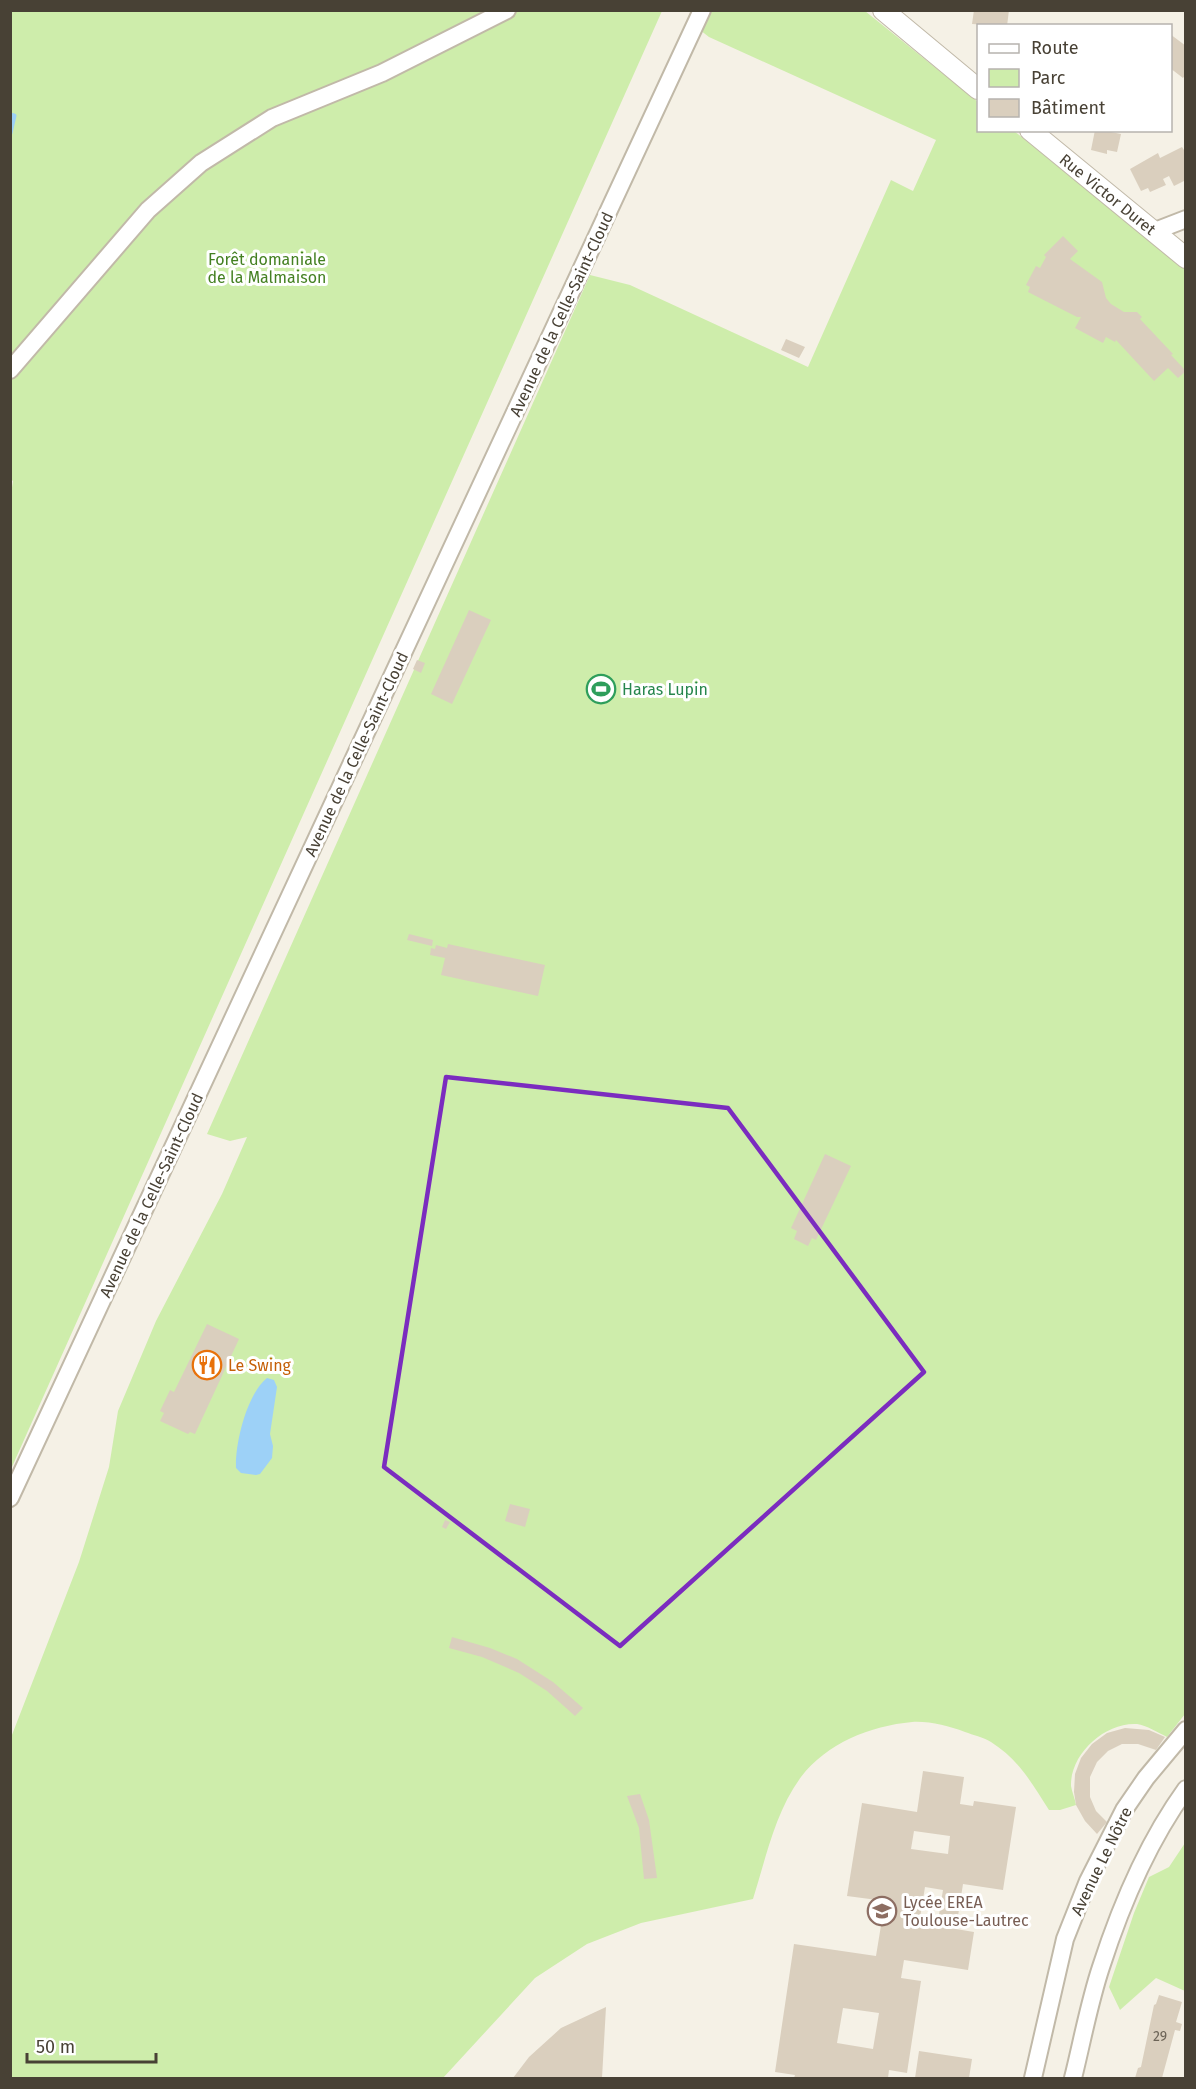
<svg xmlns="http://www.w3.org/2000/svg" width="1196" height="2089" font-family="'Fira Sans',sans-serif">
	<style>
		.green { fill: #ceedab }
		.water { fill: #9dd1f7 }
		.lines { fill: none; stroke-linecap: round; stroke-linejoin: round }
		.stream { stroke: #9dd1f7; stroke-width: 5 }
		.building { fill: #dacfbe; fill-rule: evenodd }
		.minor-casing { stroke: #c1b9a8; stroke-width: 20 }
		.tertiary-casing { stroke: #c1b9a8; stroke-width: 22 }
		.minor { stroke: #fff; stroke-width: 16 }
		.tertiary { stroke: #fff; stroke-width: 20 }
		.marked { fill: none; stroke: #7b2cbf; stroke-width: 4.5; stroke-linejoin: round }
		.labels { text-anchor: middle; stroke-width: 6; stroke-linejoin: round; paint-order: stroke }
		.number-label { font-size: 14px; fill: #6c6457 }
		.street-label { font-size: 16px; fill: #484135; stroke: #fff }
		.park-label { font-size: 16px; fill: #448022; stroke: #fff }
		.leisure-label { font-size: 16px; fill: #27864d; stroke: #fff; text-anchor: start }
		.food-label { font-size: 16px; fill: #c56008; stroke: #fff; text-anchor: start }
		.education-label { font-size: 16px; fill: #785e54; stroke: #fff; text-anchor: start }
	</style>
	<rect width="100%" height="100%" fill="#f5f1e6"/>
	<!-- green -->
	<path class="green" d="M11 11H662L11 1469 10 500 13 481 10 479Z
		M711 11H865L978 102V130L1014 131 1185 269V1714L1167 1737C1159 1733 1146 1725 1137 1724 1105 1722 1070 1754 1071 1786 1072 1792 1075 1799 1076 1805L1060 1810H1049C1031 1782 1019 1760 991 1742 983 1737 973 1735 965 1732 948 1726 930 1721 912 1722 870 1726 827 1743 801 1777 775 1812 766 1858 753 1899L641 1923 587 1944 535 1978 443 2078H11L10 1740 79 1562 109 1467 118 1411 156 1321 222 1194 247 1137 230 1141 207 1134 590 275 630 285 808 367 891 180 913 191 936 140 709 37 700 30 702 31Z
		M1185 1843V1991L1156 1978 1120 2010 1109 1987 1134 1913 1149 1877 1169 1867Z"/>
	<!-- water -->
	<path class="water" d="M267 1378 274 1380 277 1387 270 1434 273 1446 272 1458 260 1474 256 1475 241 1473 236 1468C235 1443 247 1394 267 1378Z"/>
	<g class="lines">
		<!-- stream -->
		<path class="stream" d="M10 115 14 116 10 133"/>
	</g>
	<!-- building -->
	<path class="building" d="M974 10H1009L1007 26 972 24Z
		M1170 34 1186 46V74L1183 78 1170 68Z
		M1095 130H1112L1111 132 1121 134 1117 152 1107 150V154L1091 150Z
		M1182 147 1186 153V180L1174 186 1169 176 1163 179 1166 185 1150 192 1148 188 1141 191 1130 169 1158 153 1160 158Z
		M1063 236 1078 251 1070 259 1102 282 1106 298 1111 304 1124 312H1137L1142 317 1140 319 1173 354 1171 355 1186 371 1178 378 1168 368 1154 381 1116 340 1115 342 1106 337 1103 343 1075 328 1081 317H1077L1028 292 1030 287 1026 285 1036 266 1040 268 1046 257 1044 255Z
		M786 339 805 347 799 358 781 350Z
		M469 610 491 620 452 704 431 694Z
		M417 660 425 663 421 673 413 669Z
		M409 934 433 940 432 946 407 940Z
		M448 944 545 965 538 996 441 975 445 958 430 955 431 948 435 949 436 945 447 948Z
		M825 1154 851 1166 816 1240 812 1238 808 1246 794 1239 797 1231 791 1228Z
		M207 1324 239 1339 195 1434 190 1432 188 1434 160 1421 164 1413 160 1411 170 1390 174 1392Z
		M510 1504 530 1509 525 1527 505 1521Z
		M445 1520 450 1522 446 1529 442 1527Z
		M452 1637 490 1648 517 1659 553 1682 583 1708 575 1716 547 1691 519 1673 482 1657 449 1648Z
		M1125 1728 1149 1730 1165 1737 1156 1750 1138 1744H1122L1108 1751 1097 1762 1090 1777V1797L1096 1811 1107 1822 1097 1834 1085 1821 1076 1805 1074 1792 1075 1774 1081 1758 1092 1744 1107 1733Z
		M923 1771 964 1777 960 1804 973 1806 974 1801 1016 1807 1003 1890 963 1884 956 1929 974 1932 968 1970 904 1960 901 1978 921 1981 907 2073 889 2070 888 2078H794L795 2075 775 2072 794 1944 876 1956 885 1901 847 1896 862 1803 917 1812ZM914 1831 950 1836 948 1854 911 1849ZM925 1887 943 1890 937 1927 919 1924ZM843 2008 879 2013 873 2049 837 2043Z
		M640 1794 649 1820 657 1878 644 1879 639 1828 627 1796Z
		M1159 1995 1182 2002 1176 2022 1182 2024 1180 2031 1175 2030 1162 2078H1135L1138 2068 1141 2067 1154 2005 1156 2004Z
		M606 2007 602 2078H513L529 2057 561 2028Z
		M919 2051 972 2059 969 2078H915Z"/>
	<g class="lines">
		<!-- minor casing -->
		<g class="minor-casing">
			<path id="minor" d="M1155 231 1186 219
				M10 370 148 210 201 163 272 118 382 73 507 10
				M10 1498 702 10
				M1033 2078 1065 1939 1088 1881 1124 1810 1146 1778 1186 1730
				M1073 2078C1082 2042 1089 2003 1101 1967 1121 1905 1147 1843 1186 1789"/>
		</g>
		<!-- tertiary casing -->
		<g class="tertiary-casing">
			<path id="tertiary" d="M883 10 978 89
				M1030 130 1186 258"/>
		</g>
		<!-- minor -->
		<use href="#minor" class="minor"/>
		<!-- tertiary -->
		<use href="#tertiary" class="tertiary"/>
	</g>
	<!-- marked area -->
	<path class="marked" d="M446 1077 728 1108 924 1372 620 1646 384 1467Z"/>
	<!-- icons -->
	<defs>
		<g id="stadium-ring" transform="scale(1.5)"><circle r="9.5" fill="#fff" stroke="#2e9e5b" stroke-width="1.5"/><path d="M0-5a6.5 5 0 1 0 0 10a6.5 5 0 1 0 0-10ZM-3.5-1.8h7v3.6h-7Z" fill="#2e9e5b"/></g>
		<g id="restaurant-ring" transform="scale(1.5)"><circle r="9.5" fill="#fff" stroke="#e8710a" stroke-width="1.5"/><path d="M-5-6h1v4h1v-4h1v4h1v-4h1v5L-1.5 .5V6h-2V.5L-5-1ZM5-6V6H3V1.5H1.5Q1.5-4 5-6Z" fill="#e8710a"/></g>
		<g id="school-ring" transform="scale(1.5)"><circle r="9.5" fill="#fff" stroke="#8d6e63" stroke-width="1.5"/><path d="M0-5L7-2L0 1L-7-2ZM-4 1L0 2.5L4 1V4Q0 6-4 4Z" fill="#8d6e63"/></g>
	</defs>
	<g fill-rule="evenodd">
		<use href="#stadium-ring" x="601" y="689"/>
		<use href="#restaurant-ring" x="207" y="1365"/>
		<use href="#school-ring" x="882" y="1911"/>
	</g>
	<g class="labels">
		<!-- number labels -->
		<g class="number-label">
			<text x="1160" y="2041">29</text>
		</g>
		<!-- street labels -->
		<g class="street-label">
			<text transform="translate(1108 194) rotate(39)" y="6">Rue Victor Duret</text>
			<text transform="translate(561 314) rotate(-65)" y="6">Avenue de la Celle-Saint-Cloud</text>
			<text transform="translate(356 754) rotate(-65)" y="6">Avenue de la Celle-Saint-Cloud</text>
			<text transform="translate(151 1195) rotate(-65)" y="6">Avenue de la Celle-Saint-Cloud</text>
			<text transform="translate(1101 1861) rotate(-64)" y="6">Avenue Le Nôtre</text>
		</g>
		<!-- park labels -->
		<g class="park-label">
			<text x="267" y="265">Forêt domaniale<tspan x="267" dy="18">de la Malmaison</tspan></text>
		</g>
		<!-- leisure labels -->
		<g class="leisure-label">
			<text x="622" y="695">Haras Lupin</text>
		</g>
		<!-- food labels -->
		<g class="food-label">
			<text x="228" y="1371">Le Swing</text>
		</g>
		<!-- education labels -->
		<g class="education-label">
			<text x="903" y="1908">Lycée EREA<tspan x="903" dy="18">Toulouse-Lautrec</tspan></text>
		</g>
	</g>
	<!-- border -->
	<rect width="1196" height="2089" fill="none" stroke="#484135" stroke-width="24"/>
	<!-- legend -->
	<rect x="977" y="24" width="195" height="108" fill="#ffffff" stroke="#b6b3ae" stroke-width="1.5"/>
	<rect x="989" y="44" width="30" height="9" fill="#ffffff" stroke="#b6b3ae" stroke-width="1.5"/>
	<text x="1031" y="54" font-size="18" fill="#484135">Route</text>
	<rect x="989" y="69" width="30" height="18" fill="#ceedab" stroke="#b6b3ae" stroke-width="1.5"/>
	<text x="1031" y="84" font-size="18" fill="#484135">Parc</text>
	<rect x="989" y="99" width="30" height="18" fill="#dacfbe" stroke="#b6b3ae" stroke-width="1.5"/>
	<text x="1031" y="114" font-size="18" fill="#484135">Bâtiment</text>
	<!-- scale -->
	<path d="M27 2053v9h129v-9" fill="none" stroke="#484135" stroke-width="3"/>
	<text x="36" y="2053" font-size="18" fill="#484135" stroke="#ffffff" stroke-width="4.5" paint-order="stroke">50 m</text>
</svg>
